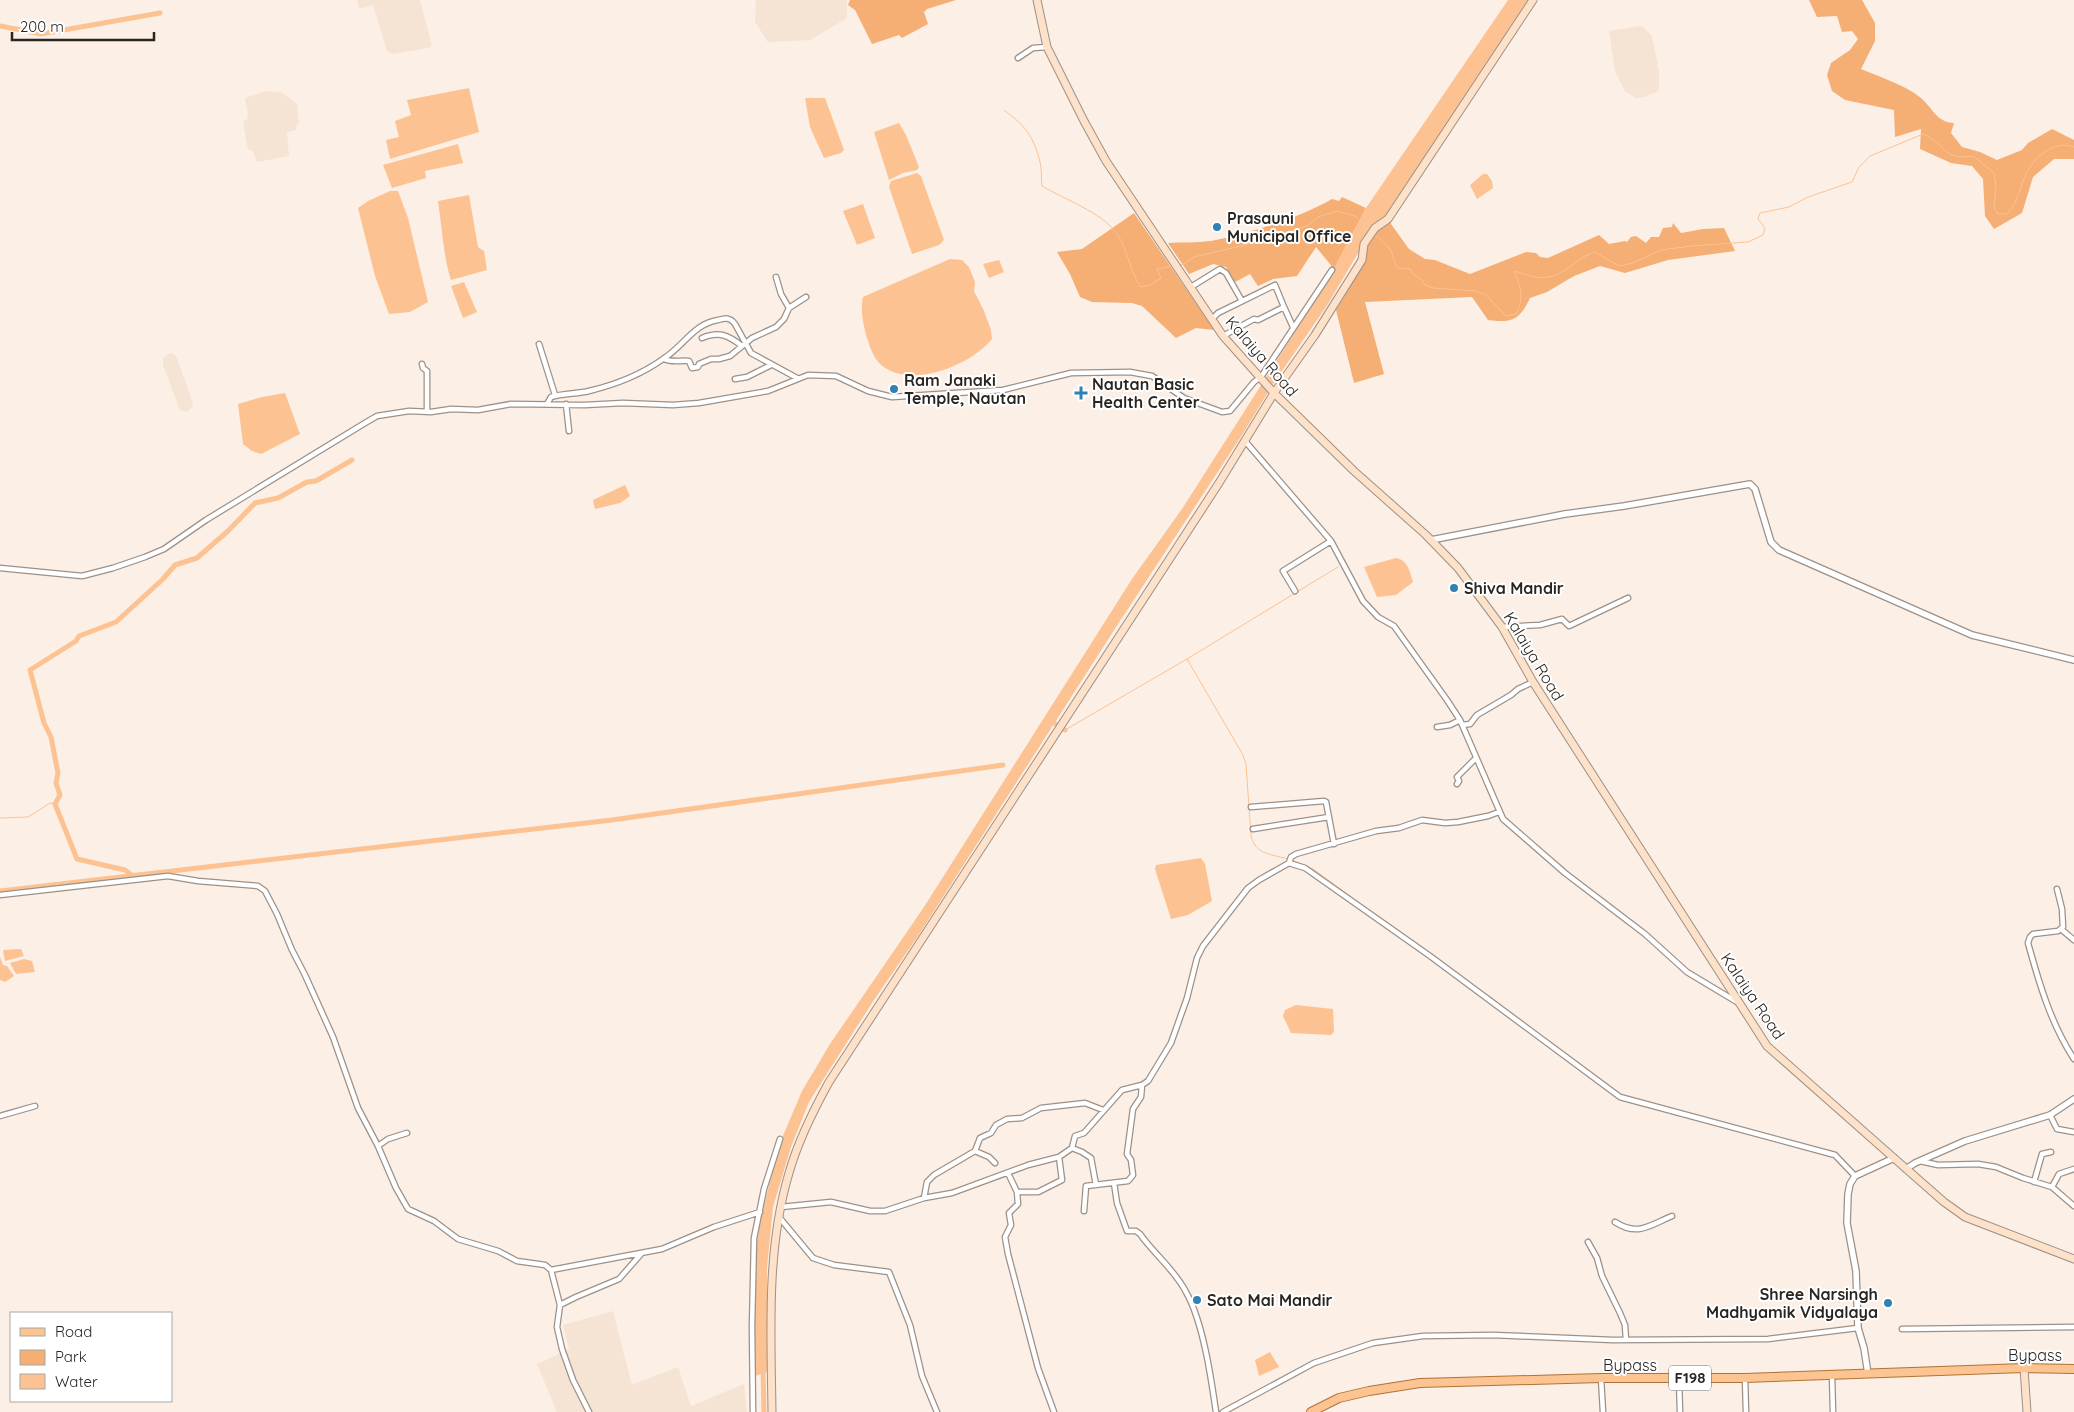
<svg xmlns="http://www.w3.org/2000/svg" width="2074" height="1412" font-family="Quicksand,sans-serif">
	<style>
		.built { fill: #f5e3d4 }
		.green { fill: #f5ae73 }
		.water { fill: #fdc292 }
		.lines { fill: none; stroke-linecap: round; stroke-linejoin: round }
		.stream { stroke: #fdc292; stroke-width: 1 }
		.canal { stroke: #fdc292; stroke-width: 5 }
		.minor-casing { stroke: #9c9189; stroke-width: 7 }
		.tertiary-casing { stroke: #9c9189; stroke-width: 8 }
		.secondary-casing { stroke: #9c9189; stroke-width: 9 }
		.primary-casing { stroke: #b0723a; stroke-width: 10 }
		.minor { stroke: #fff; stroke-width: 4.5 }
		.tertiary { stroke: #fff; stroke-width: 5.5 }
		.secondary { stroke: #fde1c8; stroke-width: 7 }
		.primary { stroke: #fbc491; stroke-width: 8 }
		.poi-dot { fill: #3181b3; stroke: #fff; stroke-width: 2 }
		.labels { text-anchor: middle; stroke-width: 4; stroke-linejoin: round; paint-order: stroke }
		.shield { fill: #fff; stroke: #696664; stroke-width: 1 }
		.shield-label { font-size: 15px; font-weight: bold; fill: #292521 }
		.poi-label { font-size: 16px; font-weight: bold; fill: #292521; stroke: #fff; text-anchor: start }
		.street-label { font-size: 16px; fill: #292521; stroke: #fff }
	</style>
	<rect width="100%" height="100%" fill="#fcefe6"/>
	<!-- built -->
	<path class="built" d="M359 0H420L432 46 428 48 393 54 387 51 373 5 359 9 357 1Z
		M756 0H847V18L810 40 768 42 755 22Z
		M1639 26 1644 28 1652 36 1659 71V91L1644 97 1636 98 1625 91 1615 71 1609 31Z
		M266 91 283 93 297 104 299 123 297 124 296 130 287 132 289 156 257 162 253 151 248 149 246 139 243 121 247 120 248 114 245 98Z
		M170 353 174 354 177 358 192 401 193 406 187 412 180 410 163 365V358Z
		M613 1311 632 1385 678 1367 691 1406 744 1384 747 1412H557L537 1364 569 1349 563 1325Z"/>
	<!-- green -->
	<path class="green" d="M850 0H956L927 9 924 12 928 24 902 38 899 35 872 44 855 10 848 5Z
		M1809 0H1862L1875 23V41L1861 69C1882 78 1903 84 1921 98 1932 107 1937 123 1954 123L1951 133 1962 147 1980 152 1997 160 2022 150 2028 143 2052 129 2074 140V159H2054L2033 177 2022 213 1994 229 1985 216 1983 179 1972 166 1951 163 1920 149 1921 129 1895 137 1894 110 1845 100 1832 91 1827 75 1831 63 1850 50 1858 39 1852 31 1842 32 1837 16 1817 17Z
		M1342 197 1366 208 1334 269 1316 247 1297 276 1273 279 1258 286 1250 274 1235 282 1226 267 1213 264 1189 274 1168 243C1182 242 1196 243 1211 241 1248 234 1299 218 1332 199L1339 201Z
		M1134 213 1214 330 1196 328 1176 338 1142 306 1132 303 1092 302 1080 297 1070 274 1057 252 1082 249Z
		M1391 219V224L1409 249 1425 259 1435 260 1470 274 1526 252 1536 253 1540 257 1548 258 1599 235 1609 244 1625 241 1627 242 1631 237 1636 236 1646 243 1651 237H1659L1663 228 1672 227 1673 223 1681 233 1703 229 1724 228 1735 251 1668 260 1625 273 1600 266 1574 276 1547 292 1530 298C1519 321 1512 323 1488 320L1472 297 1365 302 1384 374 1354 383 1336 310 1344 297 1349 284 1364 263 1369 241 1375 232Z"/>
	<!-- water -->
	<path class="water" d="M1508 0H1530L1397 202 1360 250 1326 307 1273 384 1242 435 1118 624 918 936 872 1003 809 1102 791 1147 773 1207 767 1268V1372L755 1376 754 1291 757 1241 761 1218 779 1145 802 1091 830 1044 924 907 1132 579 1182 509 1300 324 1334 269 1366 208Z
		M469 88 479 132 390 159 386 140 399 137 395 121 411 115 407 100Z
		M805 98H825L844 150 841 153 824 158 810 127Z
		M899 123 906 135 919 167 917 170 903 173 889 180 874 132Z
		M458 144 463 163 425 171 426 178 392 188 383 165Z
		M917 173 921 176 944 240 939 245 912 254 889 187 891 181Z
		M1483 174H1487L1492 181 1493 188 1477 199 1470 185Z
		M390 191H398L408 218 428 302 410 312 389 314 375 276 358 208 368 201Z
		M469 195 478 247 484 251 487 270 451 280C443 255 442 227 438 201Z
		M863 204 875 238 857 245 843 211Z
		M950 259 962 260 969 267 975 282 974 291 984 311 991 330 992 339C970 366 908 391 879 363 872 355 869 344 866 335 863 322 860 310 863 297Z
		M999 260 1004 272 989 278 983 264Z
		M464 282 477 312 463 318 451 286Z
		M285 393 300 434 261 454 252 451 243 444 238 404 262 397Z
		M625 485 630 496 620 503 595 509 593 500Z
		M1396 558C1408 560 1410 572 1413 582L1396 595 1377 597 1364 567Z
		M1201 858 1205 864 1212 901 1188 915 1171 919 1155 869 1156 865Z
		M21 949 24 956 5 961 3 950Z
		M0 957 3 965 7 966 14 976 5 982 0 980Z
		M24 959 32 961 35 972 16 974 10 963Z
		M1296 1005 1333 1009 1334 1032 1331 1035 1291 1033 1283 1016 1285 1010Z
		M1270 1352 1279 1367 1259 1376 1255 1360Z"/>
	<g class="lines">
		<!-- stream -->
		<path class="stream" d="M1005 111C1025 125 1034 137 1040 162 1042 170 1041 178 1042 186 1065 200 1102 212 1117 234 1128 250 1131 275 1141 287L1151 285 1161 278 1157 269 1173 266
			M1375 235C1380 239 1386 243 1390 249 1394 256 1392 260 1398 268L1410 269 1413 274 1422 280 1425 285 1433 288 1476 291 1486 295 1506 316 1516 314C1524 299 1521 286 1514 271 1538 279 1549 282 1571 266 1579 260 1585 255 1595 252L1619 266 1633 263 1661 250 1691 246 1748 242 1763 235 1765 228 1758 219 1760 213 1789 207 1808 197 1852 182 1859 167 1870 156 1923 134C1947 144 1941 161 1973 156L1994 173 1996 186 1994 208 1998 214H2007C2018 202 2019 190 2025 176 2033 158 2054 139 2074 147
			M1179 265 1184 264 1194 257 1245 245 1261 237 1287 232 1307 226 1318 217 1337 211 1355 216 1361 222
			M1187 659 1243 755 1246 764 1251 836C1256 855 1271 854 1288 859
			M1065 730 1187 659 1338 567
			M0 818 28 817 50 803 55 804
			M1292 860 1313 869 1370 911
			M1375 915 1391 925"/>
		<!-- canal -->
		<path class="canal" d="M0 26 41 34 160 13
			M1051 721 1065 730
			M133 876 125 870 77 859 55 804 60 795 56 783 58 773 51 737 44 723 30 670 76 641 79 636 116 622 163 579 175 565 197 558 228 531 255 503 278 498 307 482 316 481 352 460
			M0 891 612 820 1003 765
			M763 1368 764 1412"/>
		<!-- minor casing -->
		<g class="minor-casing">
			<path id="minor" d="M1018 58 1033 48 1047 47
				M776 277 781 294 789 308
				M1191 287 1220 269 1226 273 1242 301
				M1284 307 1293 327
				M1212 319 1218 313 1275 285 1284 307 1258 320 1254 319 1223 336
				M702 338C719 331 728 335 742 346
				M539 344 555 395
				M664 359C673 363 680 360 689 361L692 368 698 367 699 364 711 359H719L730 356 752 338 776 327 784 319 789 308 806 297
				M422 364 423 368 427 371V412
				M735 379 747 377 771 365
				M547 404 551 397C563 393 577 394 589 391 614 385 642 374 663 359 684 346 693 324 718 320 725 318 730 317 735 324L751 353 797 378
				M566 404 569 431
				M1245 441 1331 541 1363 601 1378 617 1394 626 1447 700 1460 720 1503 819 1565 873 1645 934 1687 972 1737 1002
				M0 568 82 576 113 568 145 557 164 549 206 520 365 423 377 416 409 411 431 412 451 409 478 410 511 404 585 405 623 403 673 405 699 403 768 391 808 375 836 376 868 391 892 397 1003 390 1071 373 1130 372 1152 376 1184 398 1222 412 1230 411 1254 382 1261 377 1332 270
				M1295 591 1283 571 1331 541
				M1502 627 1540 625 1562 619 1569 626 1628 598
				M1462 725 1470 724 1477 715 1511 695 1518 689 1533 682
				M1437 727 1450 725 1460 720
				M1457 784 1459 781 1457 777 1476 758
				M1251 807 1324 801 1326 802 1334 844
				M1253 829 1329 817
				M1289 863 1291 857 1296 854 1376 831 1399 828 1422 820 1445 823 1458 822 1488 816 1499 812
				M2057 889 2062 909 2063 927 2058 931 2033 934 2030 937 2028 943C2039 983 2051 1024 2074 1059
				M0 895 168 876 198 881 258 886 265 891 277 914 292 950 305 975 333 1037 358 1108 378 1146
				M2061 929 2074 940
				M2050 1115 2057 1129 2074 1132
				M0 1116 35 1106
				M407 1133 388 1139 378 1146 396 1188 408 1209 434 1221 458 1239 498 1251 517 1261 545 1265 551 1270 560 1305 557 1327 562 1349 573 1380 589 1412
				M1072 1148 1082 1152 1091 1158 1096 1185
				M975 1151 989 1157 995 1163
				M1920 1161 1938 1165 1978 1164 1996 1167 2023 1178 2052 1187 2074 1206
				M1008 1173 1017 1192H1038L1062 1180 1059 1157
				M2034 1182 2042 1154 2051 1152
				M1114 1183 1117 1203 1127 1231H1136L1140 1234C1154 1254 1175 1270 1186 1292 1203 1322 1211 1377 1216 1412
				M2052 1187 2059 1174 2074 1169
				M1017 1192 1018 1204 1009 1213 1011 1225 1005 1237 1008 1254 1038 1368 1054 1412
				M924 1198 927 1182 934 1175 975 1151 980 1138 991 1133 996 1125 1007 1119 1022 1118 1041 1108 1085 1103 1103 1110
				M781 1207 831 1202 870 1211H885L924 1198 952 1193 1028 1165 1059 1157 1072 1148 1075 1136 1084 1133 1122 1090 1142 1085 1148 1081 1171 1043 1187 998 1197 958 1203 946 1248 888 1259 880 1289 863 1305 868 1430 956 1620 1097 1835 1155 1855 1176
				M1084 1211 1086 1186 1128 1181 1133 1175 1131 1160 1127 1154 1133 1109 1141 1097 1142 1085
				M779 1217 813 1258 834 1265 889 1272 910 1325 922 1376 937 1412
				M1615 1222C1638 1237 1650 1225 1672 1216
				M1588 1242 1597 1258 1602 1276 1620 1313 1625 1325 1626 1340
				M551 1270 662 1249 714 1227 760 1212
				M560 1305 576 1297 619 1279 641 1254
				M1902 1329 2074 1327
				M1832 1375 1833 1412
				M1601 1378 1603 1412
				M1679 1378 1680 1412
				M1745 1378 1746 1412
				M753 1412 752 1327 754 1238 764 1189 780 1139
				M1223 1412 1314 1363 1373 1343 1423 1336 1493 1335 1613 1340 1768 1339 1858 1328"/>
		</g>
		<!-- tertiary casing -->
		<g class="tertiary-casing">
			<path id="tertiary" d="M1431 540 1565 514 1624 506 1750 484 1755 489 1771 542 1779 550 1972 635 2074 660
				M1906 1169 1915 1163 1965 1141 2050 1115 2074 1099
				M1868 1374 1864 1348 1858 1328 1856 1271 1847 1223 1848 1194 1850 1184 1855 1176 1894 1158"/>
		</g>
		<!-- secondary casing -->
		<g class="secondary-casing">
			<path id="secondary" d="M1037 0 1047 47 1084 121 1106 161 1223 336 1274 393 1354 471 1426 535 1458 568 1502 627 1533 682 1767 1046 1894 1158 1944 1202 1965 1217 2074 1259
				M2024 1368 2027 1412
				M772 1412C771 1333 766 1250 789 1173 798 1141 813 1111 829 1082L1219 483 1274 393 1315 335 1362 260 1364 244 1375 228 1388 219 1533 0"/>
		</g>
		<!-- primary casing -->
		<g class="primary-casing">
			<path id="primary" d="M1311 1412 1339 1398 1369 1391 1420 1383 1601 1378H1745L2024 1368 2074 1369"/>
		</g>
		<!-- minor -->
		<use href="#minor" class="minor"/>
		<!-- tertiary -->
		<use href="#tertiary" class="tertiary"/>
		<!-- secondary -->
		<use href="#secondary" class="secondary"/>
		<!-- primary -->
		<use href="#primary" class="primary"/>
	</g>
	<!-- markers -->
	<g class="poi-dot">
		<circle cx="1217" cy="227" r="5"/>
		<circle cx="894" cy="389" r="5"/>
		<path d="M1078.5 385.5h5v5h5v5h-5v5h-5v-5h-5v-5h5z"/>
		<circle cx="1454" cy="588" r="5"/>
		<circle cx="1197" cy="1300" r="5"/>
		<circle cx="1888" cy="1303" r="5"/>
	</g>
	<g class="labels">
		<!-- shield labels -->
		<rect class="shield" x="1669" y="1365.5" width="42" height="25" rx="4"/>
		<g class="shield-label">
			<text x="1690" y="1383">F198</text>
		</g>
		<!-- poi labels -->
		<g class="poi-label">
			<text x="1227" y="224">Prasauni<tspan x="1227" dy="18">Municipal Office</tspan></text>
			<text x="904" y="386">Ram Janaki<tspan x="904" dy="18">Temple, Nautan</tspan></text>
			<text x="1092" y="390">Nautan Basic<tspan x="1092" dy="18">Health Center</tspan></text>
			<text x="1464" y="594">Shiva Mandir</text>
			<text x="1878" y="1300" text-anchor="end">Shree Narsingh<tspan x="1878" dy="18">Madhyamik Vidyalaya</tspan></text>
			<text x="1207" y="1306">Sato Mai Mandir</text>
		</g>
		<!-- street labels -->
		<g class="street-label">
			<text transform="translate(1262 356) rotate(49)" y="6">Kalaiya Road</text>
			<text transform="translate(1534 656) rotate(59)" y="6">Kalaiya Road</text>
			<text transform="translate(1753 996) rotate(56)" y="6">Kalaiya Road</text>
			<text x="2035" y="1361">Bypass</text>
			<text x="1630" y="1371">Bypass</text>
		</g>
	</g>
	<!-- legend -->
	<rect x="10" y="1312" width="162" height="90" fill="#ffffff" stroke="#a9a8a6"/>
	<rect x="20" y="1328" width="25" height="8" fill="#fbc491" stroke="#a9a8a6"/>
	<text x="55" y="1337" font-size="15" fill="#292521">Road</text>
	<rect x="20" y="1350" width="25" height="15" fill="#f5ae73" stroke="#a9a8a6"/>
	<text x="55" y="1362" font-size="15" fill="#292521">Park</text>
	<rect x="20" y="1374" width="25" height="15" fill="#fdc292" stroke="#a9a8a6"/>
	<text x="55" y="1387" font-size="15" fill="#292521">Water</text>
	<!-- scale -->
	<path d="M12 32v8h142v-8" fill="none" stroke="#292521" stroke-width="2.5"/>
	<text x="20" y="32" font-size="15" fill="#292521" stroke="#ffffff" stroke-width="4" paint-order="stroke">200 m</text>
</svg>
